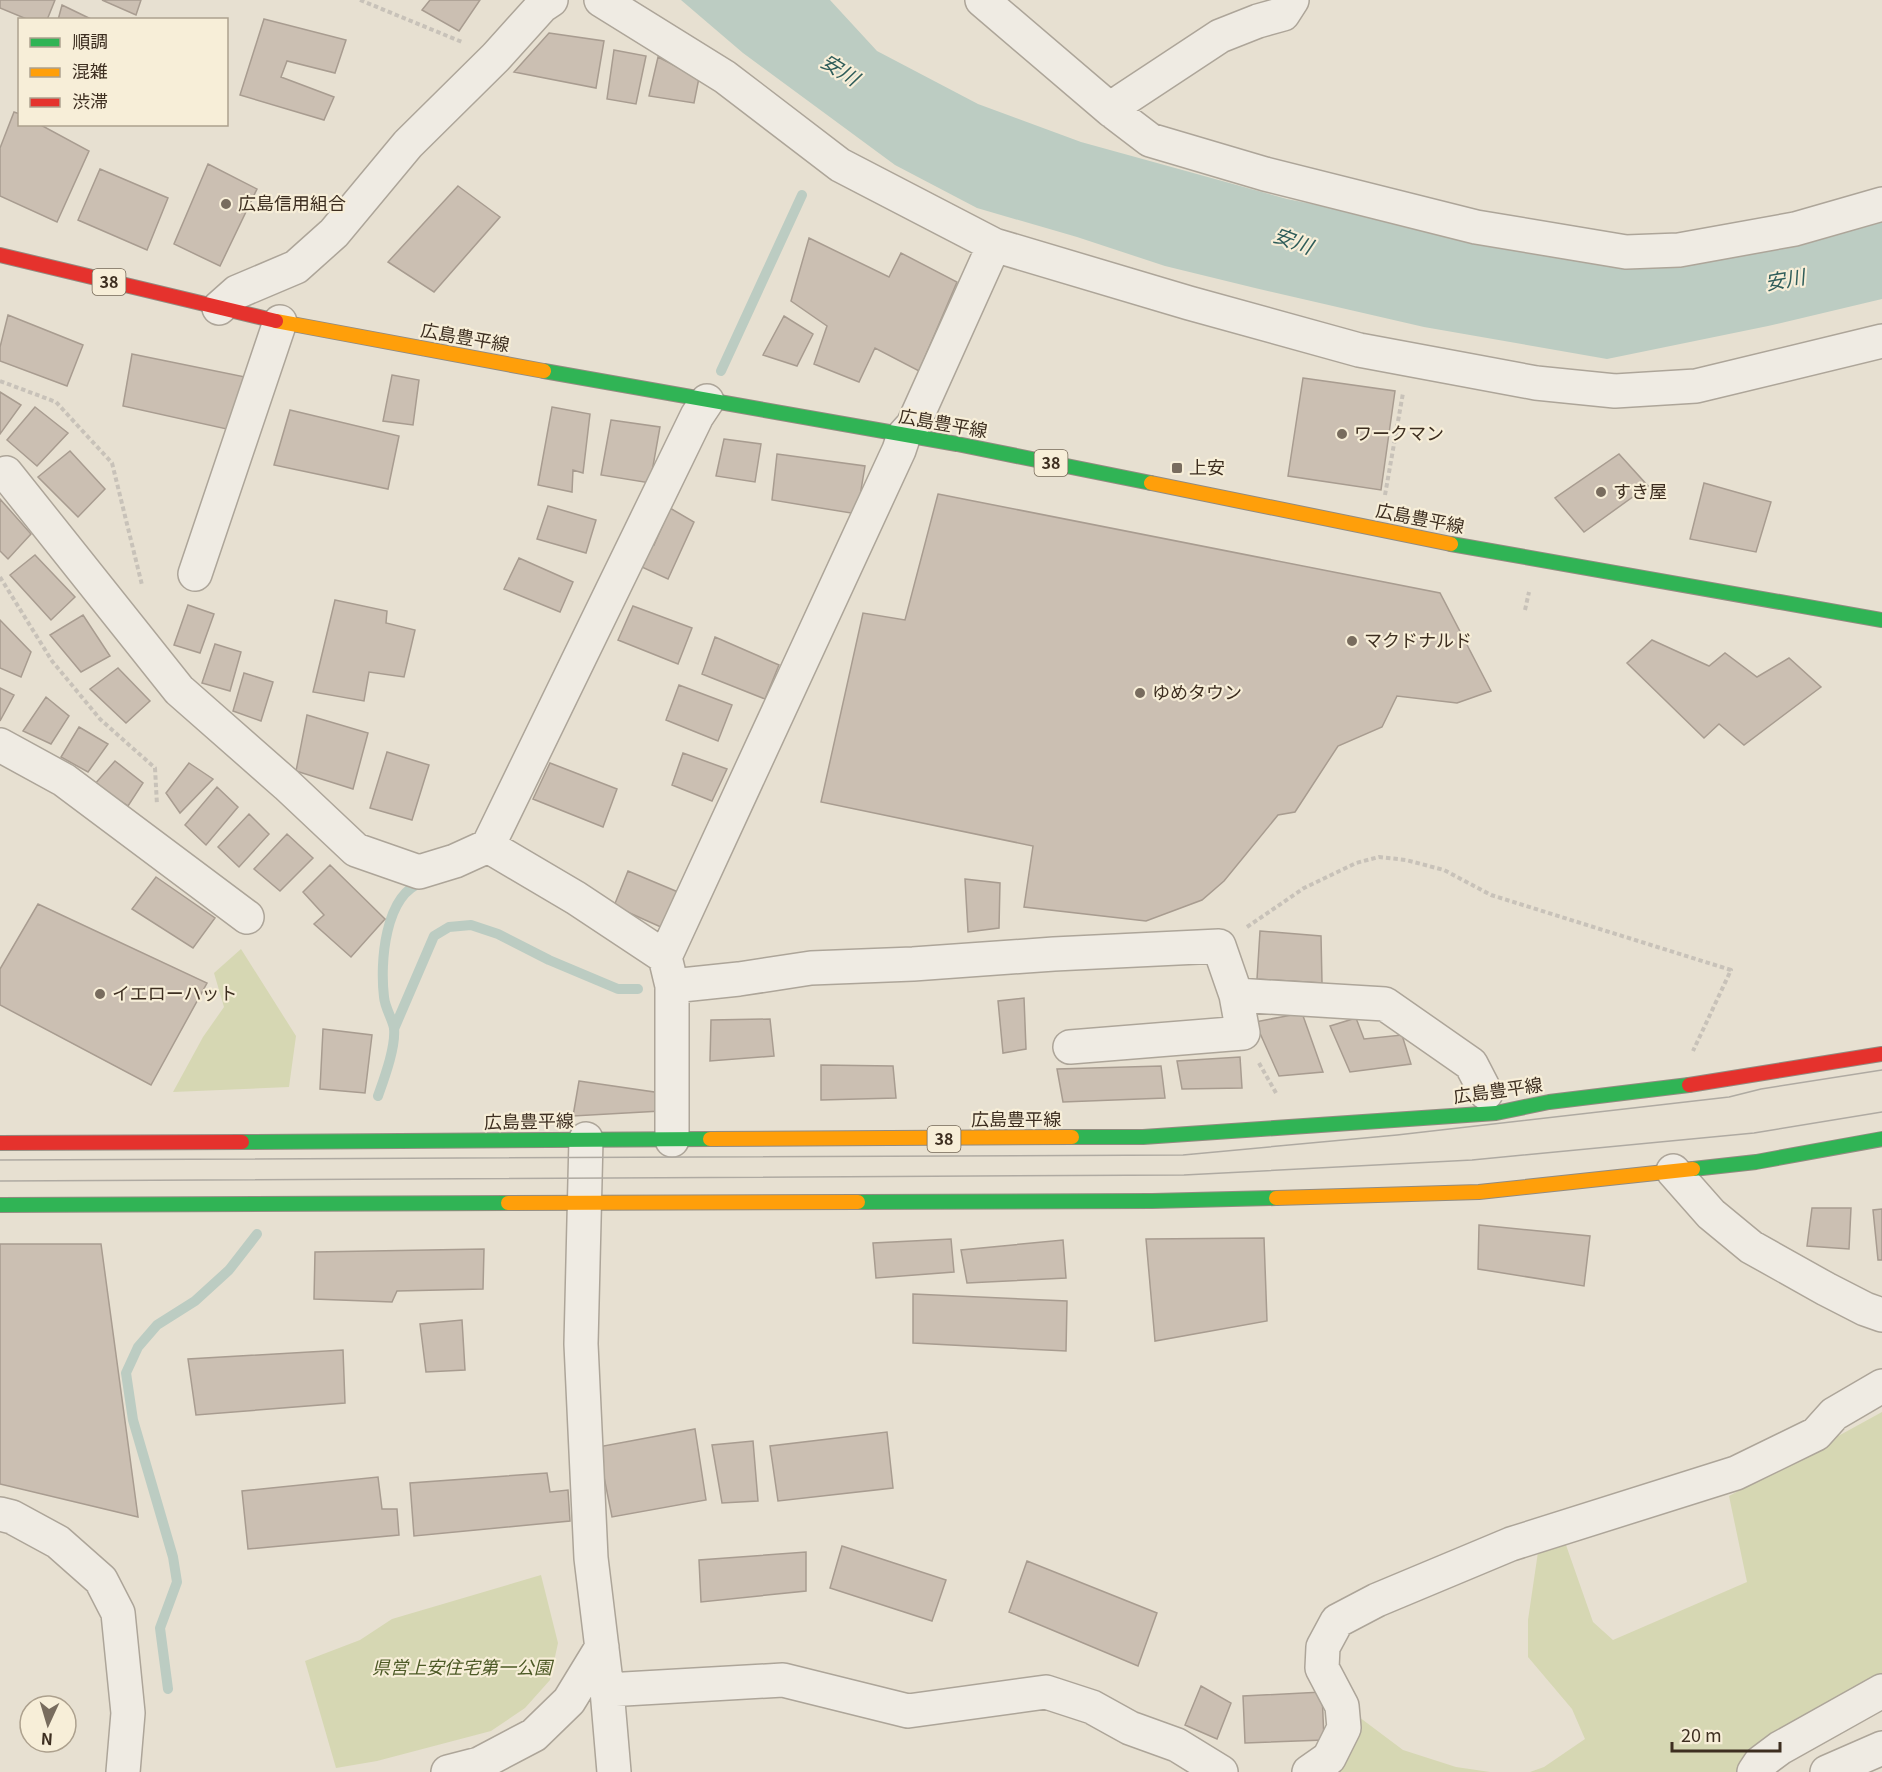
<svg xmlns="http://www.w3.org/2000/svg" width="1882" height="1772" font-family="Georgia,'Noto Sans JP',serif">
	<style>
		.green { fill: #d6d7b3 }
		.water { fill: #bcccc2 }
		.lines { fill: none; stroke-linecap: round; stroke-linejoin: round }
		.stream { stroke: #bcccc2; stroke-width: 10 }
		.building { fill: #cbbfb2; stroke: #a89c90; stroke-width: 1.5 }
		.street-casing { stroke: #ada599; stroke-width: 36 }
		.fast-casing { stroke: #928b80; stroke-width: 16 }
		.slow-casing { stroke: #928b80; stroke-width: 16 }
		.jam-casing { stroke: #928b80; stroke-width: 16 }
		.path { stroke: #c8c2b9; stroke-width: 4; stroke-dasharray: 4.5 3; stroke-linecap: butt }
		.street { stroke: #efebe3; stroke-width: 33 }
		.fast { stroke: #30b455; stroke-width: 14 }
		.slow { stroke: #ff9f0a; stroke-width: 14 }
		.jam { stroke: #e5322d; stroke-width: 14 }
		.tram { stroke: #afaaa2; stroke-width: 1.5 }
		.poi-dot { fill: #786c5e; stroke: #f7eed8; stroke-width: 2 }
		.labels { text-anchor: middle; stroke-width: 4.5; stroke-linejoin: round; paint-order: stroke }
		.shield { fill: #f7eed8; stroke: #756857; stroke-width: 1.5 }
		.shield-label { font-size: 16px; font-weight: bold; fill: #3d2e20 }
		.poi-label { font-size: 18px; fill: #3d2e20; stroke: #f7eed8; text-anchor: start }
		.street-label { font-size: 18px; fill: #3d2e20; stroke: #f7eed8 }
		.park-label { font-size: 18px; font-style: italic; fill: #4d5a26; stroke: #f7eed8 }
		.water-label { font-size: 20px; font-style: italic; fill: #2f5d5a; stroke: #f7eed8 }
	</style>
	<rect width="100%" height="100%" fill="#e7e0d1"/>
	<!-- green -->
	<path class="green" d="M241 949 296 1036 289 1087 173 1092 203 1037 224 1007 214 973Z
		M1882 1412V1680L1750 1748 1738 1772H1530L1544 1767 1585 1739 1572 1709 1528 1657V1620L1538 1552 1566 1545 1593 1622 1613 1640 1747 1582 1729 1496Z
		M541 1575 558 1643 550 1680 525 1708 491 1731 377 1761 336 1768 305 1661 360 1640 392 1619Z
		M1355 1714 1403 1750 1456 1767 1490 1772H1336Z"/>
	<!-- water -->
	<path class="water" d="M681 0H830L877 51 978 104 1081 142 1287 199 1544 250 1882 213V299L1768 326 1607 359 1424 327 1255 288 1165 266 1077 237 977 208 895 165 743 53Z"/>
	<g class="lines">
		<!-- stream -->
		<path class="stream" d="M721 371 802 195
			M394 1029 434 936 449 927 471 925 498 934 549 960 618 989H638
			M378 1096C384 1079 396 1047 394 1028 392 1018 385 1008 384 997 380 964 384 894 423 882
			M168 1689 160 1628 177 1582 173 1557 133 1420 126 1373 138 1347 157 1325 195 1301 229 1270 257 1234"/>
	</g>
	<!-- building -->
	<path class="building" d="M0 0H55L47 20H29L0 8Z
		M102 0H141L136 15Z
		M430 0H480L459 31 422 10Z
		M62 5 93 20H58Z
		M264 19 346 40 335 73 287 61 281 77 334 97 324 120 240 95Z
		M549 33 604 41 596 88 514 72Z
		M614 50 646 56 636 104 607 99Z
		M658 57 699 78 694 103 649 96Z
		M14 112 20 114V124H39L89 151 57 222 0 196V148Z
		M208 164 257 189 220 266 174 244Z
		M100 169 168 198 147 250 78 220Z
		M458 186 500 217 434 292 388 262Z
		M809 238 889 277 901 253 957 282 919 371 875 348 859 382 814 364 827 326 791 301Z
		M8 315 83 345 67 386 0 361V347Z
		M784 316 813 334 797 366 763 355Z
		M132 354 250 378 231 430 123 406Z
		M392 375 419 380 413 425 383 421Z
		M1303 378 1395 391 1381 490 1288 476Z
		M0 392 21 405 0 434Z
		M35 407 68 433 37 466 7 440Z
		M552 407 590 414 583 473 573 470 572 492 538 485Z
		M290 410 399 436 388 489 274 465Z
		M611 420 660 427 650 483 601 475Z
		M724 439 761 444 755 482 716 476Z
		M70 451 105 489 78 517 38 477Z
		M777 454 865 466 857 514 772 500Z
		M1619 454 1648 486 1584 532 1555 498Z
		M1704 483 1771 502 1756 552 1690 539Z
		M938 494 1440 593 1491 691 1457 703 1397 696 1382 727 1338 746 1295 812 1278 815 1224 881 1202 900 1146 921 1024 907 1033 846 821 802 863 613 905 620Z
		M0 499 31 534 8 559 0 551Z
		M548 506 596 520 586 553 537 539Z
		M670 508 694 522 668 579 633 563 645 541 654 545Z
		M35 555 75 597 51 620 10 575Z
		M519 558 573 582 560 612 504 589Z
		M335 600 387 611 386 623 415 630 404 677 369 672 364 701 313 692Z
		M188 605 214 614 200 653 174 645Z
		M633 606 692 628 678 664 618 640Z
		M83 615 110 656 81 672 50 635Z
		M0 620 31 652 21 677 0 668Z
		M715 637 779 665 765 699 702 674Z
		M1652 640 1709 666 1725 653 1757 677 1789 658 1821 687 1744 745 1719 724 1704 738 1627 663Z
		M215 644 241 652 230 691 202 683Z
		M118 668 150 701 126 723 90 689Z
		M244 673 273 682 261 721 233 711Z
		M679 685 732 705 718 741 666 720Z
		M0 688 14 695 0 721Z
		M46 697 69 716 51 744 23 731Z
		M307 715 368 733 353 789 296 771Z
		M79 727 108 744 88 772 61 757Z
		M387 752 429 765 412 820 370 808Z
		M683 753 727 769 712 801 672 785Z
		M115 761 143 783 128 806 94 785Z
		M189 763 213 779 180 813 166 793Z
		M550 763 617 789 603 827 533 799Z
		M217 787 238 807 206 845 185 825Z
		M249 814 269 834 239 867 218 847Z
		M287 834 313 858 280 891 254 869Z
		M330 865 385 919 351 957 314 924 324 915 303 892Z
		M628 871 678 892 663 928 614 906Z
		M156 877 215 918 193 948 132 909Z
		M965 879 1000 883 999 928 968 932Z
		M38 904 207 983 151 1085 0 1005V969Z
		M1260 931 1321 936 1322 983 1257 979Z
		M1024 998 1026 1049 1003 1053 998 1001Z
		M1302 1013 1323 1072 1279 1076 1255 1022Z
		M1356 1018 1364 1039 1402 1035 1411 1064 1350 1072 1330 1026Z
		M770 1019 774 1056 710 1061 711 1020Z
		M323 1029 372 1035 365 1093 320 1089Z
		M1240 1057 1242 1088 1182 1089 1177 1061Z
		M821 1065 893 1066 896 1098 821 1100Z
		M1161 1066 1165 1098 1063 1102 1057 1069Z
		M579 1081 661 1093V1111L573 1116Z
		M1812 1208H1851L1849 1249 1807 1246Z
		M1882 1209V1260H1878L1873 1210Z
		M1479 1225 1590 1236 1584 1286 1478 1269Z
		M1264 1238 1267 1321 1155 1341 1146 1239Z
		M951 1239 954 1272 876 1278 873 1243Z
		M1063 1240 1066 1278 967 1283 961 1250Z
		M0 1244H101L138 1517 0 1484Z
		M484 1249 483 1289 397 1291 392 1302 314 1299 315 1252Z
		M913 1294 1067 1301 1066 1351 913 1343Z
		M462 1320 465 1370 426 1372 420 1324Z
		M343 1350 345 1403 196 1415 188 1359Z
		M695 1429 706 1500 612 1517 598 1447Z
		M887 1432 893 1488 778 1501 770 1446Z
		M753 1441 758 1501 722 1503 712 1445Z
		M547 1473 550 1492 568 1490 570 1521 414 1536 410 1483Z
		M378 1477 382 1509H397L399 1535 248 1549 242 1491Z
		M842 1546 946 1580 932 1621 830 1588Z
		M806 1552V1591L701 1602 699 1560Z
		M1027 1561 1157 1613 1138 1666 1009 1612Z
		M1201 1686 1231 1703 1217 1739 1185 1725Z
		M1322 1692 1324 1740 1245 1743 1243 1696Z"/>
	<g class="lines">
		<!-- street casing -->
		<g class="street-casing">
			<path id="street" d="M601 0 725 77 840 165 994 245 1189 303 1359 350 1536 383 1615 391 1696 386 1882 341
				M982 0 1112 111 1150 140 1265 174 1476 227 1626 252 1679 250 1795 229 1882 204
				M1112 111 1123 100 1220 36 1258 21 1283 14 1292 0
				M219 308 237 292 296 267 334 233 408 144 496 57 542 6 551 0
				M6 473 179 690 287 785 356 850 419 872 455 861 488 846 576 898 665 957
				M195 574 280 322
				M0 745 64 780 247 917
				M488 846 697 416 707 401
				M672 986 739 979 811 968 913 964 1054 954 1219 946 1236 995 1385 1004 1471 1064 1486 1093
				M1070 1047 1243 1033 1236 995
				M586 1139 581 1344 591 1558 607 1690 614 1772
				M672 1140V986L665 957 899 450 904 435 913 425 994 245
				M1673 1171 1711 1214 1751 1247 1826 1289 1865 1309 1882 1315
				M0 1514 12 1517 58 1542 101 1580 118 1613 128 1713 123 1772
				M607 1690 783 1680 908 1711 1046 1692 1092 1707 1130 1728 1177 1745 1221 1772
				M448 1772 479 1764 534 1735 569 1701 602 1647
				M1309 1772 1329 1758 1344 1728 1342 1706 1322 1668 1323 1647 1337 1621 1377 1600 1511 1544 1736 1473 1816 1434 1834 1414 1882 1386
				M1754 1772 1760 1763 1780 1748 1882 1691
				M1827 1772 1882 1748"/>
		</g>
		<!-- fast casing -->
		<g class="fast-casing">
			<path id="fast" d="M544 371 957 444 1151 483
				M1451 544 1882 620
				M1072 1137H1143L1496 1113 1549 1102 1689 1085
				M242 1142 710 1139
				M1693 1169 1756 1162 1882 1139
				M858 1202 1152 1201 1276 1198
				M0 1205 508 1203"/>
		</g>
		<!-- slow casing -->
		<g class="slow-casing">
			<path id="slow" d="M276 321 544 371
				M1151 483 1451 544
				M710 1139 1072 1137
				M1276 1198 1479 1192 1693 1169
				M508 1203 858 1202"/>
		</g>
		<!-- jam casing -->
		<g class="jam-casing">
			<path id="jam" d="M0 255 276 321
				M1689 1085 1882 1054
				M0 1143 242 1142"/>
		</g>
		<!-- path -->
		<path class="path" d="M360 0 462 42
			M0 381 56 402 112 463 142 585
			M1385 495 1403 393
			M0 577 52 661 100 719 155 768 157 805
			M1525 610 1529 592
			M1247 927 1304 888 1356 863 1379 857 1406 860 1444 870 1491 895 1731 970 1693 1051
			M1259 1063 1276 1093"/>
		<!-- street -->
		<use href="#street" class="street"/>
		<!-- fast -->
		<use href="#fast" class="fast"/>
		<!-- slow -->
		<use href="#slow" class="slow"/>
		<!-- jam -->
		<use href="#jam" class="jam"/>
		<!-- tram -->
		<path class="tram" d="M0 1160 1183 1155 1397 1135 1729 1097 1761 1089 1882 1070
			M0 1181 1184 1175 1472 1160 1754 1133 1882 1112"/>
	</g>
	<!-- markers -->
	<g class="poi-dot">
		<circle cx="226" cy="204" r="6"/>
		<circle cx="1342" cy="434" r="6"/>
		<rect x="1171" y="462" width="12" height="12" rx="3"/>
		<circle cx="1601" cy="492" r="6"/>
		<circle cx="1352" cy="641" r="6"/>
		<circle cx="1140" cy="693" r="6"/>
		<circle cx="100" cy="994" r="6"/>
	</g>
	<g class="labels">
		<!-- shield labels -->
		<g class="shield">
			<rect x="92.5" y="269" width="33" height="26" rx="4.5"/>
			<rect x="1034.5" y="450" width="33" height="26" rx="4.5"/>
			<rect x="927.5" y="1126" width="33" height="26" rx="4.5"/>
		</g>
		<g class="shield-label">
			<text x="109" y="288">38</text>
			<text x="1051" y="469">38</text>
			<text x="944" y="1145">38</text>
		</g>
		<!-- poi labels -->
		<g class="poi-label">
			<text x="238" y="210">広島信用組合</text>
			<text x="1354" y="440">ワークマン</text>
			<text x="1189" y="474">上安</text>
			<text x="1613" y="498">すき屋</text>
			<text x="1364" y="647">マクドナルド</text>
			<text x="1152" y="699">ゆめタウン</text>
			<text x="112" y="1000">イエローハット</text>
		</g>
		<!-- street labels -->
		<g class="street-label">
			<text transform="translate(465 338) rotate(10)" y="6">広島豊平線</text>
			<text transform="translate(943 424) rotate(10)" y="6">広島豊平線</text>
			<text transform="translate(1420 519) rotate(11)" y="6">広島豊平線</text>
			<text transform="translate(1498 1091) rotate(-8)" y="6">広島豊平線</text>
			<text x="1016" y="1126">広島豊平線</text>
			<text transform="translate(529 1122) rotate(-1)" y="6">広島豊平線</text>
		</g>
		<!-- park labels -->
		<g class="park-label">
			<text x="462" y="1674">県営上安住宅第一公園</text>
		</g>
		<!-- water labels -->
		<g class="water-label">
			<text transform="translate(840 70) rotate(32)" y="7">安川</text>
			<text transform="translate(1293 241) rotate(20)" y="7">安川</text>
			<text transform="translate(1785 280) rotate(-10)" y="7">安川</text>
		</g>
	</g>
	<!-- legend -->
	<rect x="18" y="18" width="210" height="108" fill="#f7eed8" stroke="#ada18e" stroke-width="1.5"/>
	<rect x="30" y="38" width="30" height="9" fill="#30b455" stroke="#ada18e" stroke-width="1.5"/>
	<text x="72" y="48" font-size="18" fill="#3d2e20">順調</text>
	<rect x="30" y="68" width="30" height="9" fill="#ff9f0a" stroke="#ada18e" stroke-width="1.5"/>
	<text x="72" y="78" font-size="18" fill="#3d2e20">混雑</text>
	<rect x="30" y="98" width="30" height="9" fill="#e5322d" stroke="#ada18e" stroke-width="1.5"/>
	<text x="72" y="108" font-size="18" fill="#3d2e20">渋滞</text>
	<!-- north arrow -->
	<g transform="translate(48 1724) rotate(184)"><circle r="28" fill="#f7eed8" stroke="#ada18e" stroke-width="1.5"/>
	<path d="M0-4.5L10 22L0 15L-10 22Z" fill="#786c5e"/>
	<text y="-9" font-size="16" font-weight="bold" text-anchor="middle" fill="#3d2e20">N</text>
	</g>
	<!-- scale -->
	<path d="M1672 1742v9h108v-9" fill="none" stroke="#3d2e20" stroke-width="3"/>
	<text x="1681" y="1742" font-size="18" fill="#3d2e20" stroke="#f7eed8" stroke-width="4.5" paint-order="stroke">20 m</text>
</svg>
